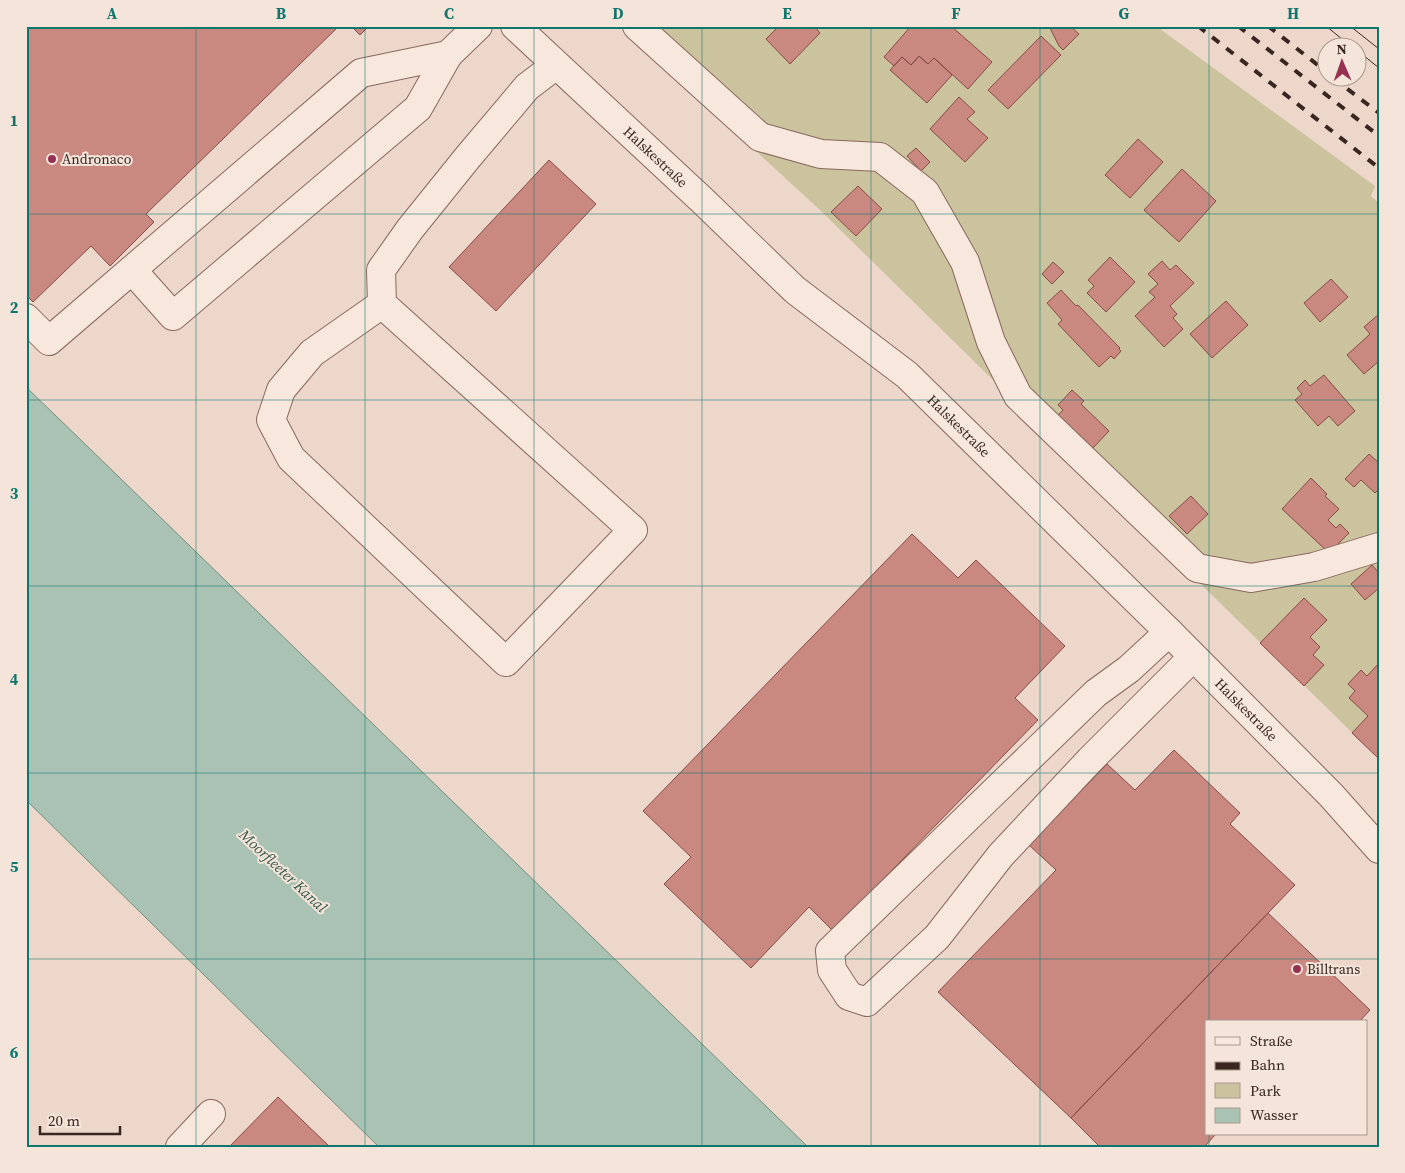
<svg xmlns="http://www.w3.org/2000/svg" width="1405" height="1173" font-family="'Source Serif 4',serif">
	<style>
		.green { fill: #cbc29e }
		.water { fill: #aac2b3; stroke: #71907e }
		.building { fill: #c98981; stroke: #874b45 }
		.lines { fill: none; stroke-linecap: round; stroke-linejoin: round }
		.minor-casing { stroke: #89685f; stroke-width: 30 }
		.minor { stroke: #f8e7dd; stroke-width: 28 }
		.tram { stroke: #3a2621; stroke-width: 1 }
		.rail { stroke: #3a2621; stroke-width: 4; stroke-dasharray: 9 9; stroke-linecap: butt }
		.grid { fill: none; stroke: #0f766e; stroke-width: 1; stroke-opacity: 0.55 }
		.poi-dot { fill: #963152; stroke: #f5e4d9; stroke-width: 2 }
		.labels { text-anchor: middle; stroke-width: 4; stroke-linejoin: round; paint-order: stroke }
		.street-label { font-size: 14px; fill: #3a2621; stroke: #f5e4d9 }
		.poi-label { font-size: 14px; fill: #3a2621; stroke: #f5e4d9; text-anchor: start }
		.water-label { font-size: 15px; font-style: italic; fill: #32594a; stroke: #f5e4d9 }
		.neatline { fill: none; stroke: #0f766e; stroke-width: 2 }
		.grid-label { font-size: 16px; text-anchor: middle; font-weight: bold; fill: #0f766e }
	</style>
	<rect width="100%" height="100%" fill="#edd7ca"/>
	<!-- green -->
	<path class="green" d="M620 26H1156L1375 186 1371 196 1379 203V759L820 210Z"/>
	<!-- water -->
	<path class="water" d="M26 387 84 443 808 1147H379L26 800Z"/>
	<!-- building -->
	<path class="building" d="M31 26H339L146 214 154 222 110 266 91 246 33 302 26 295V30Z
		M351 26H369L360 35Z
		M779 26H814L820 33 790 64 766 39Z
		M911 26H951L992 62 968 89 934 58 928 64 919 56 911 65 902 57 894 66 884 57Z
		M1051 26H1070L1079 34 1063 50 1059 46 1050 28Z
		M1041 36 1061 55 1008 109 988 90Z
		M919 56 928 64 934 58 952 75 927 103 890 70 902 57 911 65Z
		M959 97 975 112 967 119 988 138 965 162 930 129Z
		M1138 139 1163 162 1130 198 1105 175Z
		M916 148 930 162 921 171 907 156Z
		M549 160 596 204 496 311 449 267Z
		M1182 169 1216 201 1179 242 1144 210Z
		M858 186 882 209 856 236 831 212Z
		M1110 257 1135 282 1106 312 1087 293 1094 286 1088 280Z
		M1162 261 1170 270 1176 265 1194 283 1170 306 1177 314 1173 318 1183 329 1164 347 1135 316 1155 297 1149 292 1158 284 1148 274Z
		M1053 262 1064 272 1052 284 1042 274Z
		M1331 279 1348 297 1320 322 1304 303Z
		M1061 290 1076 306 1078 305 1120 348 1119 349 1121 351 1114 359 1111 356 1099 367 1058 324 1062 320 1047 303Z
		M1226 301 1248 325 1212 358 1190 334Z
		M1379 314V361L1364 374 1347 355 1370 334 1364 327Z
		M1324 375 1355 411 1338 426 1329 416 1318 426 1295 400 1302 394 1297 388 1305 380 1310 386Z
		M1072 390 1084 401 1081 404 1109 431 1093 448 1058 415 1063 410 1058 405Z
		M1369 454 1379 463V489L1375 493 1361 480 1354 487 1345 479Z
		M1311 478 1327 494 1325 496 1339 509 1328 520 1336 528 1340 524 1349 533 1329 553 1282 509Z
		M1191 496 1208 514 1187 534 1169 516Z
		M912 534 958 578 976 560 1065 646 1015 698 1038 720 833 931 809 907 751 968 664 884 691 857 643 811Z
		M1372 565 1379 573V588L1365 600 1351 584Z
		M1304 598 1327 620 1310 637 1320 647 1313 655 1324 665 1304 686 1260 643Z
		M1379 663V759L1352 733 1368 716 1349 698 1355 691 1348 684 1361 670 1367 676Z
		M1174 750 1240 813 1230 824 1295 885 1071 1118 938 992 1056 870 1029 845 1107 764 1135 790Z
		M1268 913 1370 1010 1359 1022H1206V1134H1216L1204 1147H1100L1071 1118Z
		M278 1097 330 1147H229Z"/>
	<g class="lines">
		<!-- minor casing -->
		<g class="minor-casing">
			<g id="minor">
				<path id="s1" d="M515 26 703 201 795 290 907 375 1169 632 1331 795 1379 849"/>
				<path d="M637 26 760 137 821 154 880 157 925 192 965 262 991 342 1018 396 1197 568 1251 578 1314 567 1379 547"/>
				<path d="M132 270 173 316 418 108 448 55"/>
				<path d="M382 304 312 353 281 390 271 420 291 458 506 662 633 530 382 304 381 270 410 229 468 157 527 87 556 65"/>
				<path d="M26 318 49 341 361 73 448 55 478 26"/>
				<path d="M1169 632 1129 669 1096 693 830 951 832 970 849 996 867 1002 937 937 1001 855 1090 760 1193 657"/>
				<path d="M180 1147 211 1114"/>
			</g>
		</g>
		<!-- minor -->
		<use href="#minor" class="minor"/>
		<!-- tram -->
		<path class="tram" d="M1326 26 1353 48
			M1350 26 1379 49
			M1358 51 1379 68"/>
		<!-- rail -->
		<path class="rail" d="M1198 26 1379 168
			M1238 26 1379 136
			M1268 26 1328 73
			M1333 78 1379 113"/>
	</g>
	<!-- grid -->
	<path class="grid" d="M196 26V1147M365 26V1147M534 26V1147M702 26V1147M871 26V1147M1040 26V1147M1209 26V1022M26 214H1379M26 400H1379M26 586H1379M26 773H1379M26 959H1379M1209 1134V1147"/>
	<!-- markers -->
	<g class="poi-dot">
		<circle cx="52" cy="159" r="5"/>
		<circle cx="1297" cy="969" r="5"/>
	</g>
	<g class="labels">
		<!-- street labels -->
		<g class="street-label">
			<text dy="5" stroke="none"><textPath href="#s1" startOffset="192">Halskestraße</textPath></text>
			<text dy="5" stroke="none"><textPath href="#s1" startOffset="598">Halskestraße</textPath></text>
			<text dy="5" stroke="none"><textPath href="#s1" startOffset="1002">Halskestraße</textPath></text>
		</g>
		<!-- poi labels -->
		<g class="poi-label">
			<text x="62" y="164">Andronaco</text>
			<text x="1307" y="974">Billtrans</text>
		</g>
		<!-- water labels -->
		<g class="water-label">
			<text transform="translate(283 871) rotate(43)" y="5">Moorfleeter Kanal</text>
		</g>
	</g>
	<!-- border -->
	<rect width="1405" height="1173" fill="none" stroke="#f5e4d9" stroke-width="55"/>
	<!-- legend -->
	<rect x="1205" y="1020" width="162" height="115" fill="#f5e4d9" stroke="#aa988f"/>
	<rect x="1215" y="1037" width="25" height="8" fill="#f8e7dd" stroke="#aa988f"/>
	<text x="1250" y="1046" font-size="15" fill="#3a2621">Straße</text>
	<rect x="1215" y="1062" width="25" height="8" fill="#3a2621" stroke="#aa988f"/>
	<text x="1250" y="1070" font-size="15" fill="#3a2621">Bahn</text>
	<rect x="1215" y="1083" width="25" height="15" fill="#cbc29e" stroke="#aa988f"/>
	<text x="1250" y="1096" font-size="15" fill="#3a2621">Park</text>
	<rect x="1215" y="1108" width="25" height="15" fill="#aac2b3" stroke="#aa988f"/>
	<text x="1250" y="1120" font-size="15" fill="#3a2621">Wasser</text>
	<!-- north arrow -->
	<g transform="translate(1342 62) rotate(358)"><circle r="24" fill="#f5e4d9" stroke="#aa988f"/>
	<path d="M0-4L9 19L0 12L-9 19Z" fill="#963152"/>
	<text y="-8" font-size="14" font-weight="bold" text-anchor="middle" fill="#3a2621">N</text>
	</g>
	<!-- scale -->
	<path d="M40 1126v8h80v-8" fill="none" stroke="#3a2621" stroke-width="2.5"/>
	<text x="48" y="1126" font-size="15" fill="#3a2621" stroke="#f5e4d9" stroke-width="4" paint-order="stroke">20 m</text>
	<rect x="28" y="28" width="1350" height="1118" class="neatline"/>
	<g class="grid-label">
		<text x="112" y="19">A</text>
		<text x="281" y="19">B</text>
		<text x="449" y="19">C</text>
		<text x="618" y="19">D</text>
		<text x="787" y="19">E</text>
		<text x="956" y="19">F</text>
		<text x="1124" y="19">G</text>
		<text x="1293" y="19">H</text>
		<text x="14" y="126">1</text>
		<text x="14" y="313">2</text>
		<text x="14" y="499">3</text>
		<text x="14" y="685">4</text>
		<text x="14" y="872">5</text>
		<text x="14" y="1058">6</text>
	</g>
</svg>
